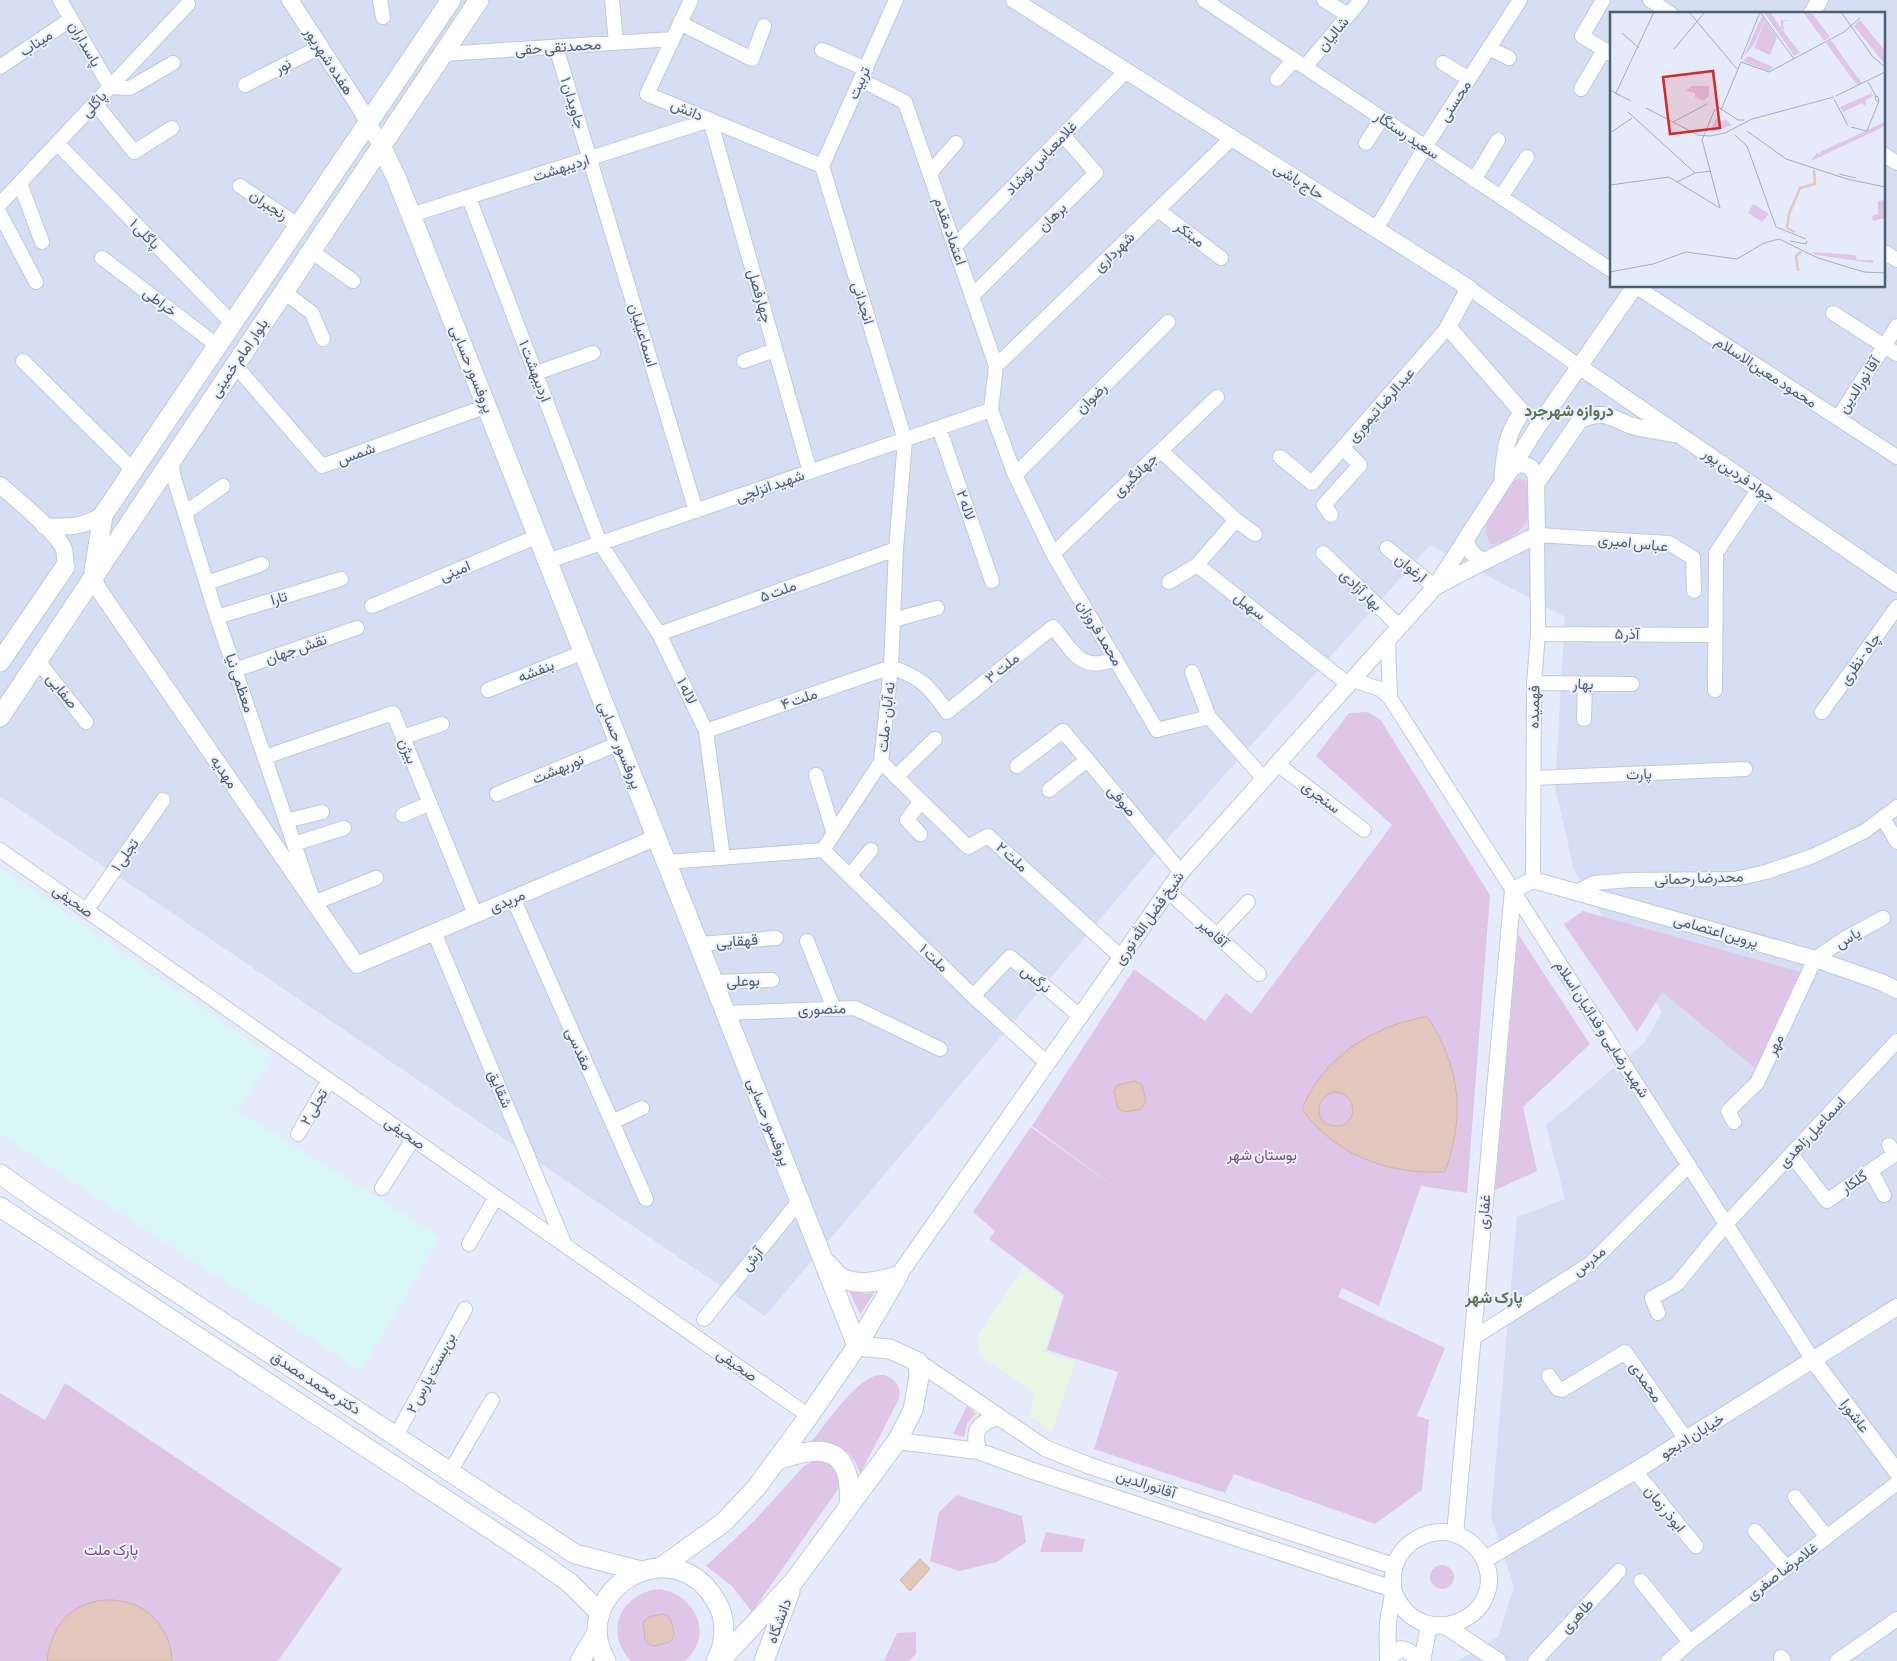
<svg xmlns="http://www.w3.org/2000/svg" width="1897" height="1661" font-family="'Asap Condensed',Vazirmatn,sans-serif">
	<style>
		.residential { fill: #d5def2; fill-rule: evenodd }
		.education { fill: #e7f7e3 }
		.medical { fill: #daf7f8 }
		.green { fill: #dfc5e8 }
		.water { fill: #e3c7bc; stroke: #d4b2a2; fill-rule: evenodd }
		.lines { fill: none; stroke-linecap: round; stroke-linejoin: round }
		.minor-casing { stroke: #bfcadc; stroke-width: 16 }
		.tertiary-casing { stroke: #bfcadc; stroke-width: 18 }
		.secondary-casing { stroke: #bdcbe0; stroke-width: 21 }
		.minor { stroke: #fff; stroke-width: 14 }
		.tertiary { stroke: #fff; stroke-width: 16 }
		.secondary { stroke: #fff; stroke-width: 19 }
		.labels { text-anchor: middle; stroke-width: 4; stroke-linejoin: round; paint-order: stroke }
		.street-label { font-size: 15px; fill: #4c5f72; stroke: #ecf0fe }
		.park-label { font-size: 15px; fill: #7b4b83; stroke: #ecf0fe }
		.neighbourhood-label { font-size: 16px; font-weight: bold; fill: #597452; stroke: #ecf0fe }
		.inset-river { fill: none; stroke: #e3c7bc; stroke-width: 2.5 }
		.inset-road { fill: none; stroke: #a3afc0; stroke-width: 1 }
		.view { fill: #d62828; fill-opacity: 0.15; stroke: #d62828; stroke-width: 2.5 }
		.inset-edge { fill: none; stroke: #4c5f72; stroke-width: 2.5 }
	</style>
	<rect width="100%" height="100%" fill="#e6ebfb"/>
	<!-- residential -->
	<path class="residential" d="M0 0H1897V1661H1457L1498 1637 1514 1587 1491 1516 1517 1217 1565 1199 1546 1125 1645 1042 1662 1012 1574 870 1555 787 1565 617 1430 545 1171 835 765 1316 0 796ZM1611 14H1883V286H1611Z"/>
	<!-- education -->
	<path class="education" d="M1023 1267 1062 1297 1044 1352 1076 1362 1051 1433 1030 1415 1035 1394 980 1355 977 1336Z"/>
	<!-- medical -->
	<path class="medical" d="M0 867 273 1057 237 1110 440 1237 361 1371 0 1134Z"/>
	<!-- green -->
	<path class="green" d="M1519 478 1526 481C1535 505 1531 527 1508 539 1502 543 1497 545 1490 544 1478 521 1499 489 1519 478Z
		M1367 712 1380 719 1490 895 1467 1193 1421 1186 1379 1306 1342 1288 1338 1297 1445 1348 1417 1416 1429 1420 1422 1490 1375 1524 1234 1474 1225 1493 1094 1449 1118 1372 1047 1350 1064 1295 989 1239 995 1231 973 1212 1031 1127 1124 1194 1032 1126 1134 969 1205 1021 1226 993 1251 1014 1392 825 1316 756 1349 713Z
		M1583 911 1804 973 1756 1069 1662 992 1637 1032 1564 924Z
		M1518 934 1590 1044 1523 1107 1537 1171 1495 1190Z
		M847 1287 865 1294 875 1292 860 1314Z
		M884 1375C897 1380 901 1386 899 1399L860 1474C851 1445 834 1441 808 1446 823 1428 851 1386 872 1377 876 1375 880 1375 884 1375Z
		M65 1383 342 1569 278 1661H0V1393L45 1420Z
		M967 1406 976 1414 967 1423 964 1437 953 1434Z
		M824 1460 839 1469 841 1485 752 1612 732 1586 706 1566 754 1521 803 1467 813 1461Z
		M957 1495 1022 1516 1026 1542 997 1562 959 1571 930 1561 939 1512Z
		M1046 1532 1085 1539 1082 1552H1040Z
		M1430 1577a12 12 0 1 1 24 0a12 12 0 1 1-24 0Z
		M659 1589C695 1594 715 1635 685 1661H631C603 1632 621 1593 659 1589Z
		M916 1632V1654L909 1661H884L897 1633Z"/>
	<!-- water -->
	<path class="water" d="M1424 1017H1427L1429 1019C1460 1069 1465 1114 1446 1169L1444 1172H1441C1387 1174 1335 1155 1302 1109 1323 1057 1372 1027 1424 1017ZM1335 1092C1360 1094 1357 1128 1335 1126 1313 1125 1314 1096 1335 1092Z
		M1135 1081 1142 1085 1146 1102 1141 1109 1124 1112 1118 1108 1114 1091 1118 1085Z
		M920 1559 930 1569 910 1591 900 1580Z
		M113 1600C119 1601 127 1602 133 1604 156 1613 172 1637 172 1661H47C50 1634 64 1609 93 1602 99 1600 107 1600 113 1600Z
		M662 1614C671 1616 671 1621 673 1628 675 1639 672 1643 662 1644 657 1645 655 1647 650 1645L645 1640 643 1622 649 1617Z"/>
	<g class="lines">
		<!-- minor casing -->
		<g class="minor-casing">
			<path id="minor" d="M60 0 110 87 130 88 173 63
				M380 0 383 17
				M612 0 616 43
				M691 0 647 94 822 166
				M1204 0 1611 270
				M1324 0 1348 15
				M1603 0 1582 36 1611 54
				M1650 0 1671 14
				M680 23 752 59 764 26
				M556 47 696 511
				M1489 48 1509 58
				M822 50 866 69
				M443 54 673 39
				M1443 63 1469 79
				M0 67 71 19
				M1305 67 1361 0
				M1277 79 1294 60
				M861 80 905 102 996 366 991 410 1015 475 1053 554 1157 730 1209 717 1264 779
				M245 85 320 47
				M1581 89 1604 50
				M95 103 134 152 172 128
				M57 143 233 324
				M1366 143 1382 118
				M1883 154 1897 163
				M822 166 896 0
				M930 173 956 143
				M1474 180 1498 140
				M20 183 42 242
				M240 186 299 226
				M1501 197 1527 157
				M469 198 600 543 659 634 706 731 723 858
				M0 204 188 4
				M1158 210 1221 258
				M0 214 36 282
				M411 215 710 120 810 472
				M1376 229 1425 147 1520 0
				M955 246 1126 71
				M311 251 353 281
				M1883 257 1886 253 1897 260
				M102 258 218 346
				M1635 286 1897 457
				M1469 288 1580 367
				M284 292 312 313 323 339
				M972 296 1096 173 1063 135
				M1833 313 1897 354
				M23 361 133 470
				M744 361 775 350
				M235 365 322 466 487 406
				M996 366 1232 138
				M536 373 593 353
				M1838 418 1897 326
				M939 428 992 581
				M1161 451 1236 520 1255 534
				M1280 457 1312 483 1448 327
				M171 461 174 478 217 617 314 903 376 878
				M1015 475 1168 322
				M185 513 223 486
				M1331 515 1324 505 1360 465 1343 448
				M1236 520 1197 565 1348 684
				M1387 548 1435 587
				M1323 553 1400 627
				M1053 554 1217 397
				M548 561 991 410
				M1169 582 1197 565
				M207 583 262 564
				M372 606 538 536
				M217 617 341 579
				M893 620 937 608
				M659 634 896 549
				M1538 634 1715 635
				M1388 640 1390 698
				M38 661 86 722
				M235 670 357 628
				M1192 672 1209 717
				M1353 680 1380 689 1390 698 1813 1360
				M1534 683 1632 684
				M488 690 584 652
				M1715 690 1716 553 1759 489
				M1822 712 1897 607
				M1584 719 1585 684
				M706 731 891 667C922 678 929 686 947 712L1053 627C1072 650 1082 675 1115 658
				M403 737 442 724
				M265 757 393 713 475 914
				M881 762 968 847 988 836 1121 957
				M1277 764 1364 830
				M1017 766 1063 731 1181 872
				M816 775 834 834
				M896 777 935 739
				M1534 778 1745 769
				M1049 790 1087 760
				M497 794 620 743
				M403 815 430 803
				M1883 818 1897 842
				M286 821 322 812
				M920 834 907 820 921 801
				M294 844 344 828
				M0 850 809 1416
				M823 850 973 996 1047 1063
				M667 862 823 850 881 762 891 667 896 549 905 440 822 166
				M850 875 871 850
				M1533 880 1534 683 1538 634 1537 535 1669 543 1693 558 1694 591
				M1168 891 1259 974
				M1576 892 1594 883 1630 880 1735 879 1766 872 1813 856 1865 831 1897 807
				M513 898 646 1199
				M86 911 163 800
				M434 932 565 1245
				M1216 936 1248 902
				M807 941 834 1009
				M699 944 776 938
				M714 982 772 980
				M973 996 1010 957 1080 1016
				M726 1013 855 1008 940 1049
				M612 1122 642 1108
				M1734 1122 1728 1111 1757 1083 1815 959 1844 939 1883 918
				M298 1134 329 1080
				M1791 1154 1827 1201 1895 1154 1889 1145
				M1871 1171 1884 1195
				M382 1188 413 1139
				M469 1244 496 1197
				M1658 1313 1652 1298 1677 1284 1726 1224 1897 1041
				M704 1319 800 1200
				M1473 1338 1590 1264 1689 1165
				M1549 1376 1558 1389 1562 1390 1625 1352 1686 1439
				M396 1436 465 1309
				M1635 1471 1696 1546
				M450 1472 492 1400
				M1795 1497 1827 1537
				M1755 1531 1787 1568
				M1641 1581 1690 1642
				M1781 1657 1784 1661
				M1535 1661 1619 1571
				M1668 1661 1690 1642 1897 1483
				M1837 1661 1897 1619"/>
		</g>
		<!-- tertiary casing -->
		<g class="tertiary-casing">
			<path id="tertiary" d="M290 0 360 108 381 146
				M1014 0 1469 288 1448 327 1522 412C1504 438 1505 453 1502 483
				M1811 14 1820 0
				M1580 367 1897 584
				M1519 464C1528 464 1533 468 1536 477L1537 535 1485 561C1474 557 1468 551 1466 539L1511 469Z
				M1511 469 1536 429 1635 286
				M1536 484 1580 420C1607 408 1612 420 1636 427 1649 430 1662 432 1674 434
				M0 485C15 498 55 531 63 547 66 553 65 560 65 567
				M44 526C70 527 80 528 103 515
				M93 578 99 590 357 965 657 837
				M1437 586 1485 561
				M898 1276 1181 872 1435 587 1466 539
				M1813 1360 1897 1472
				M918 1362 1045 1448 1090 1466 1394 1566
				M897 1441 978 1451 1036 1472 1393 1589
				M978 1451C973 1429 977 1424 998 1417
				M1455 1534 1513 890 1533 880 1815 959 1881 982 1897 990
				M1484 1560 1635 1471 1897 1307
				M1447 1627 1498 1661
				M1388 1661C1388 1648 1387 1635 1388 1623 1389 1613 1392 1603 1393 1593 1394 1587 1392 1580 1393 1574 1396 1550 1416 1534 1439 1532 1455 1531 1472 1540 1481 1554 1517 1613 1420 1661 1393 1590
				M1388 1661 1394 1653 1401 1649C1409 1651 1413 1653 1417 1661
				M1422 1661 1429 1626"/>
		</g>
		<!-- secondary casing -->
		<g class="secondary-casing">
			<path id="secondary" d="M381 146 396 177 857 1346
				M94 571 103 515 451 0
				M0 662 65 567
				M0 717 479 0
				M0 1174 41 1203 575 1554 641 1571
				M0 1207 536 1559 570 1583 600 1613
				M826 1263C831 1267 835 1273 840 1277 858 1287 880 1281 898 1276
				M777 1460C787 1457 798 1453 808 1452 846 1446 851 1476 849 1506
				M661 1567 723 1523 756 1488 809 1416 857 1346 898 1276
				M580 1661 597 1633
				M606 1661C565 1591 679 1521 720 1609 726 1624 725 1647 716 1661
				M720 1661 794 1581 897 1441 913 1410 919 1377 918 1362 890 1349 857 1346
				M764 1661 790 1592"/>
		</g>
		<!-- minor -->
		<use href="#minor" class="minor"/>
		<!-- tertiary -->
		<use href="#tertiary" class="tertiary"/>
		<!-- secondary -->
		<use href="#secondary" class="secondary"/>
	</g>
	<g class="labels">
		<!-- street labels -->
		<g class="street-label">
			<text transform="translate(1333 34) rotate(-50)" y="5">شالیان</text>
			<text transform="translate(36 43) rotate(-34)" y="5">میناب</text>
			<text transform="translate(85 44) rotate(60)" y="5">پاسداران</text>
			<text transform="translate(558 47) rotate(-4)" y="5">محمدتقی حقی</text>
			<text transform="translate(329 61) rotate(57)" y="5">هفده شهریور</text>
			<text transform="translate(283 66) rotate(-27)" y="5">نور</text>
			<text transform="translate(859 83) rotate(-66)" y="5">تربیت</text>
			<text transform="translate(1455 101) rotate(-57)" y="5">محسنی</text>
			<text transform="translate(573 103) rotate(73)" y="5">جاویدان ۱</text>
			<text transform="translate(94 104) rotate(-47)" y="5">پاگلی</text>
			<text transform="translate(687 110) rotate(23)" y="5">دانش</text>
			<text transform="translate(1407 135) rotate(34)" y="5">سعید رستگار</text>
			<text transform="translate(1041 158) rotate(-46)" y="5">غلامعباس نوشاد</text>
			<text transform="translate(561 168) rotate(-18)" y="5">اردیبهشت</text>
			<text transform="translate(1299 181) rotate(32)" y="5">حاج باشی</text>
			<text transform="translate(269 205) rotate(34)" y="5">رنجبران</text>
			<text transform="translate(1052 217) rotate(-45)" y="5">برهان</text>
			<text transform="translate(950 231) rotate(71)" y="5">اعتماد مقدم</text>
			<text transform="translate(145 234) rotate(46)" y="5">پاگلی ۱</text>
			<text transform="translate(1190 234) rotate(37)" y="5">مبتکر</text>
			<text transform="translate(1114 252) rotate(-44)" y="5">شهرداری</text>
			<text transform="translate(760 296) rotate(74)" y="5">چهارفصل</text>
			<text transform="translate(160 302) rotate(37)" y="5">خراطی</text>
			<text transform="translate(863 303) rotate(73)" y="5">انجدانی</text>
			<text transform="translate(643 335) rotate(73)" y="5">اسماعیلیان</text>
			<text transform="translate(239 358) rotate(-56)" y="5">بلوار امام خمینی</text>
			<text transform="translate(472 369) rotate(68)" y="5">پروفسور حسابی</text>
			<text transform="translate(535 371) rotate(69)" y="5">اردیبهشت ۱</text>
			<text transform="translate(1766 372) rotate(33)" y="5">محمود معین‌الاسلام</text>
			<text transform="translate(1859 385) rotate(-57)" y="5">آقا نورالدین</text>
			<text transform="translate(1091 398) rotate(-45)" y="5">رضوان</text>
			<text transform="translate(1381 405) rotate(-49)" y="5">عبدالرضا تیموری</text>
			<text transform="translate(356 454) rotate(-20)" y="5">شمس</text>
			<text transform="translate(1135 475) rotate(-44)" y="5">جهانگیری</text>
			<text transform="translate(1739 475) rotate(34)" y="5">جواد فردین پور</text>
			<text transform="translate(770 486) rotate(-19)" y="5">شهید انزلچی</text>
			<text transform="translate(966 505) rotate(71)" y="5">لاله ۲</text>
			<text transform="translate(1633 543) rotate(6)" y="5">عباس امیری</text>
			<text transform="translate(1411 568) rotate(39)" y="5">ارغوان</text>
			<text transform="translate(455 571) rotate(-23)" y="5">امینی</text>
			<text transform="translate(1361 590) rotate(44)" y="5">بهار آزادی</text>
			<text transform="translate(778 591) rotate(-20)" y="5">ملت ۵</text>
			<text transform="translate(279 598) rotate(-17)" y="5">تارا</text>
			<text transform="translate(1250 606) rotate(38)" y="5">سهیل</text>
			<text transform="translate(1100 633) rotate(59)" y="5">محمد فروزان</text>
			<text transform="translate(1627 634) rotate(1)" y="5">آذر۵</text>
			<text transform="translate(296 649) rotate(-19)" y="5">نقش جهان</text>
			<text transform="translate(1860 659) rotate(-55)" y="5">چاه - نظری</text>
			<text transform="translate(1002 668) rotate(-39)" y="5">ملت ۳</text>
			<text transform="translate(536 671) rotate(-21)" y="5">بنفشه</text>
			<text transform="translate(240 683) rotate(71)" y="5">معظمی نیا</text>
			<text transform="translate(1583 684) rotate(1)" y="5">بهار</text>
			<text transform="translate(62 691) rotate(51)" y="5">صفایی</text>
			<text transform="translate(687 691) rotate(64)" y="5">لاله ۱</text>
			<text transform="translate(799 699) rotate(-19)" y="5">ملت ۴</text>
			<text transform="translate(1534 707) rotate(-89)" y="5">فهمیده</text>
			<text transform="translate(886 717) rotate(-84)" y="5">نه آبان - ملت</text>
			<text transform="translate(620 745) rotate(68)" y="5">پروفسور حسابی</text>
			<text transform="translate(408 751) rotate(68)" y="5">بیژن</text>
			<text transform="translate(558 769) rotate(-23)" y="5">نوربهشت</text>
			<text transform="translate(224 772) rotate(56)" y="5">مهدیه</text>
			<text transform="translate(1639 774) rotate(-2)" y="5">پارت</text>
			<text transform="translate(1321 797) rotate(37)" y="5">سنجری</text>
			<text transform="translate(1122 801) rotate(50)" y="5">صوفی</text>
			<text transform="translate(125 855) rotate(-55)" y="5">تجلی ١</text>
			<text transform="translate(1012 857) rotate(42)" y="5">ملت ۲</text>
			<text transform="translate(1699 878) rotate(-2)" y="5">محدرضا رحمانی</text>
			<text transform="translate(73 901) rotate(35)" y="5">صحیفی</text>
			<text transform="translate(507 901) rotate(-23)" y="5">مریدی</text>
			<text transform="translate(1149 918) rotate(-55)" y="5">شیخ فضل الله نوری</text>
			<text transform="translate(1716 931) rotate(16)" y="5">پروین اعتصامی</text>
			<text transform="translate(1213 933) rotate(43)" y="5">آقامیر</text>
			<text transform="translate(1848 938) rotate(-30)" y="5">یاس</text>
			<text transform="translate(737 941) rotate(-4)" y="5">قهقایی</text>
			<text transform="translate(934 958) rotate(44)" y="5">ملت ۱</text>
			<text transform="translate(1036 979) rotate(40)" y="5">نرگس</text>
			<text transform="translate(743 981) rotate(-2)" y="5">بوعلی</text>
			<text transform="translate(822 1009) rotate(-2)" y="5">منصوری</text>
			<text transform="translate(1602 1029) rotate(57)" y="5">شهید رضایی و فدائیان اسلام</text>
			<text transform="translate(1775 1045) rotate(-65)" y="5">مهر</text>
			<text transform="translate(579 1049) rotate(66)" y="5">مقدسی</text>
			<text transform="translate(500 1089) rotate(67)" y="5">شقایق</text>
			<text transform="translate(314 1107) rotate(-60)" y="5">تجلی ۲</text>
			<text transform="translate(769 1122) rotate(68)" y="5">پروفسور حسابی</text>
			<text transform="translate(1812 1132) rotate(-47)" y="5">اسماعیل زاهدی</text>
			<text transform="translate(405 1133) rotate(35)" y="5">صحیفی</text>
			<text transform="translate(1854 1182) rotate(-34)" y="5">گلکار</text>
			<text transform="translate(1484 1212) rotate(-85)" y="5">غفاری</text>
			<text transform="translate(752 1259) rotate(-51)" y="5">آرش</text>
			<text transform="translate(1589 1261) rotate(-39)" y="5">مدرس</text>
			<text transform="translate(737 1365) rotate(35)" y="5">صحیفی</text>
			<text transform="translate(431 1373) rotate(-62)" y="5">بن‌بست پارس ۲</text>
			<text transform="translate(1646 1382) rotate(55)" y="5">محمدی</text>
			<text transform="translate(316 1383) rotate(33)" y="5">دکتر محمد مصدق</text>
			<text transform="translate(1855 1416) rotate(53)" y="5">عاشورا</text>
			<text transform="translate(1692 1436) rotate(-32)" y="5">خیابان ادبجو</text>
			<text transform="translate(1146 1484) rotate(18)" y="5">آقانورالدین</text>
			<text transform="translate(1665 1509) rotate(51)" y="5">ابوذر زمان</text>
			<text transform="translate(1782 1571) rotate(-37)" y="5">غلامرضا صفری</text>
			<text transform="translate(1577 1616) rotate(-47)" y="5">طاهری</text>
			<text transform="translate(779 1621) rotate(-70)" y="5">دانشگاه</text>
		</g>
		<!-- park labels -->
		<g class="park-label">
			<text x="1262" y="1160">بوستان شهر</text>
			<text x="111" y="1555">پارک ملت</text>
		</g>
		<!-- neighbourhood labels -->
		<g class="neighbourhood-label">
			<text x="1569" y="416">دروازه شهرجرد</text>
			<text x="1494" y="1303">پارک شهر</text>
		</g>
	</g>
	<!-- overview -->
	<g transform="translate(1610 12)">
		<rect width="275" height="275" fill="#e6ebfb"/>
		<path d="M154 0H160L171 16V8H181L173 9 174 18 171 16 190 41 184 44ZM193 0H201L220 25 214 29ZM152 4 155 8 144 32 133 46ZM250 8 275 39V52L244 14ZM155 9 167 25 160 43 144 36ZM221 28 237 51 252 71 247 73 216 31ZM138 44 163 55V56L158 59 133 49ZM81 74H99V84L93 89 85 85V81L76 79ZM262 81 263 84 256 88 255 94 252 91 233 100 238 110 247 114 238 111 230 95ZM106 106 113 110 115 107 122 113 100 121ZM275 110V114L201 149 207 141 211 143 210 140ZM275 188V206L263 209 262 204 268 202V189ZM143 192 159 202 152 210 138 201ZM203 240 245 243 247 248H263V251L206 243Z" fill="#dfc5e8"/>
		<path class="inset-river" d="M185 220 177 216 179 202 190 176 205 172 204 158M188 259 186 244 191 240"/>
		<path class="inset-road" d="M79 0 127 57M150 0 184 47M231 0 263 45 275 55M12 21 29 36M64 37 95 0M131 47 150 0M258 70 266 84M0 78 6 81 44 0M10 83 5 81 21 89M226 84 275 60M265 84 268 85 269 89H266ZM224 87 238 114M108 95 128 108H134M36 96 88 123 100 124 115 121 142 107 224 85M105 97 92 128 110 196M111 98 131 50 159 60 234 20 250 6M18 100 85 161M63 110 97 92M241 115 257 119 269 89M137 119 176 147 237 167 275 175M0 121 22 106M125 123 137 134 166 215 196 227M229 162 246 166M67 170 85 161 101 159M0 173 59 165 110 196M180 229 196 232 197 229M0 260 43 252 76 240 127 247 154 231 169 227 208 246 254 260 275 261"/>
		<path class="view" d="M103 59 110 116 60 122 53 65Z"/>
		<rect width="275" height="275" class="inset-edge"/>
	</g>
</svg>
